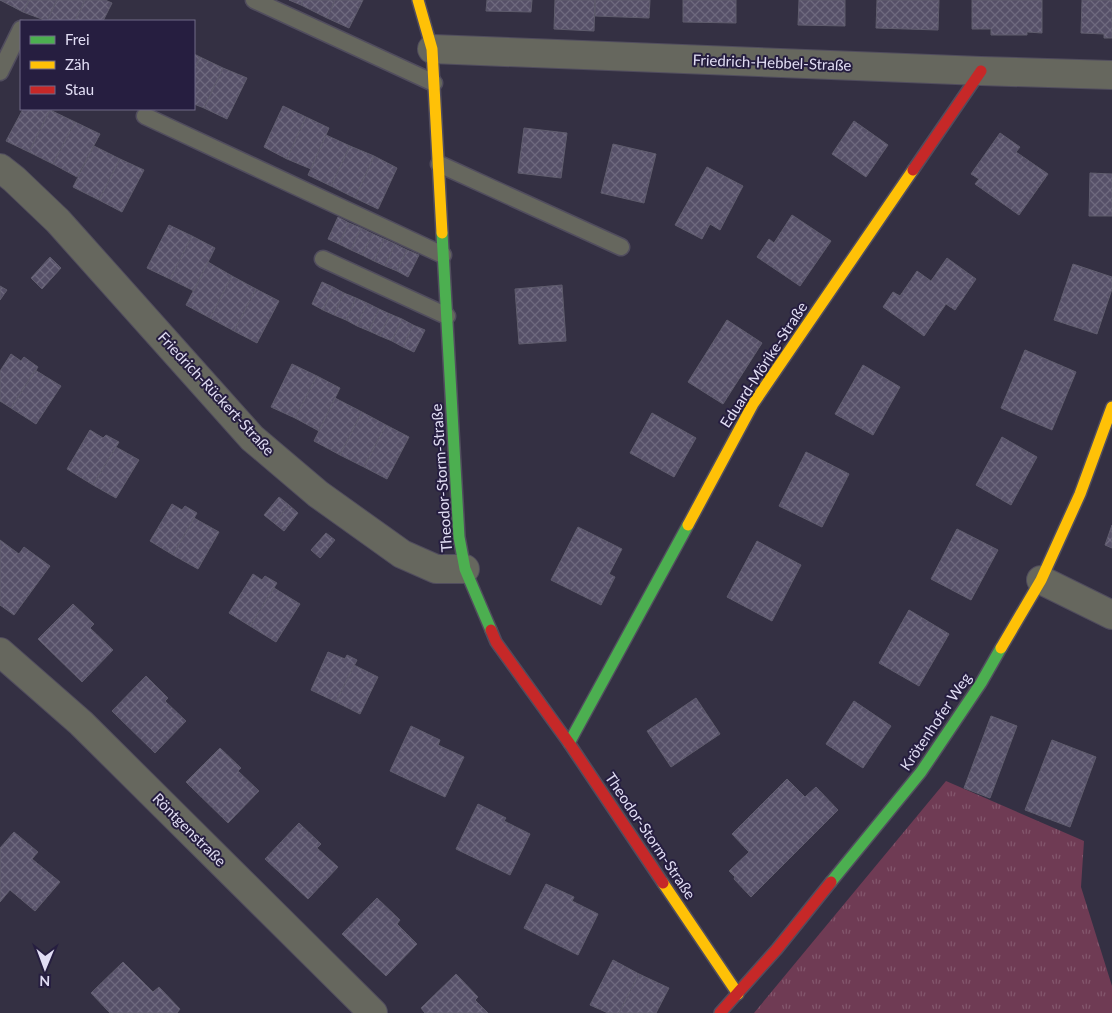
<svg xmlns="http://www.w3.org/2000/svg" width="1112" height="1013" font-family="Lato,sans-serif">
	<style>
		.grass { fill: url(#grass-tufts) }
		.building { fill: url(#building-cross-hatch); stroke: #5f5c6d }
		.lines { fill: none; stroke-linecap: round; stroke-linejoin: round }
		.lane-casing { stroke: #514d5e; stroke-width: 19 }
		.street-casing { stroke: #514d5e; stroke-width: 30 }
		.fast-casing { stroke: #514d5e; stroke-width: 14 }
		.slow-casing { stroke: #514d5e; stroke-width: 14 }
		.jam-casing { stroke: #514d5e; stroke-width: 14 }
		.lane { stroke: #66675e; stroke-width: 16 }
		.street { stroke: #66675e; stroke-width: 28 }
		.fast { stroke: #4caf50; stroke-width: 11 }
		.slow { stroke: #ffc107; stroke-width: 11 }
		.jam { stroke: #c62828; stroke-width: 11 }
		.labels { text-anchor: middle; stroke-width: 4; stroke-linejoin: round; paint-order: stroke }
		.street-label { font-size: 15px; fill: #e1ddf4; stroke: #261e40 }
	</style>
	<defs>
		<pattern id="grass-tufts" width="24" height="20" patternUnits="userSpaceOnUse" patternTransform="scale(1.25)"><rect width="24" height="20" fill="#6f3b54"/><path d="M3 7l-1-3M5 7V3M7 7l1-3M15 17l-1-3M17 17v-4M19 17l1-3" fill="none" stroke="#83576d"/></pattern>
		<pattern id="building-cross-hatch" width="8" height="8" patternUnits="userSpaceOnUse" patternTransform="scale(1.25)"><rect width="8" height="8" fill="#565068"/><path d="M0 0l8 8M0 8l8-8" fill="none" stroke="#6e697e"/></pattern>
	</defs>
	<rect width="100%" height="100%" fill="#343043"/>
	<!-- grass -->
	<path class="grass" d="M946 781 1084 841 1081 887 1112 986V1013H754Z"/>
	<!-- building -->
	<path class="building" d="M0 0H29L23 12Z
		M29 0H57L47 21 23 12Z
		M57 0H85L75 21H47Z
		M85 0H105L112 3 103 21H75Z
		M289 0H303L301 5Z
		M303 0H335L327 18 301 5Z
		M335 0H363L349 28 327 18Z
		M487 0H532L531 12 486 11Z
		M555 0H595L594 31 554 29Z
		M595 0H650L649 18 595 16Z
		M683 0H736V23L683 22Z
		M799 0H845V26L798 25Z
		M877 0H939L938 30 876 28Z
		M972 0H1042V33L1027 32V35H991V29H972Z
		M1082 0H1112V38H1104V34L1081 33Z
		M194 54 200 57 194 70Z
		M200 57 223 68 204 108 194 104V70Z
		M223 68 247 78 227 119 204 108Z
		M283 106 306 117 287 159 264 147Z
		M23 109 50 110 29 152 6 141Z
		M50 110 75 122 53 164 29 152Z
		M306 117 329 128 311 169 287 159Z
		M854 121 888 145 866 177 832 154Z
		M75 122 100 134 77 177 53 164Z
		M524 128 567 133 561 178 518 173Z
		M1000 133 1020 147 1016 152 1048 174 1019 215 975 184 979 179 971 174Z
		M326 135 350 146 331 186 308 175Z
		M613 144 656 154 644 203 601 193Z
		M94 146 120 159 99 200 73 187Z
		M350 146 374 156 355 198 331 186Z
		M374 156 397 168 378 209 355 198Z
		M120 159 144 170 122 212 99 200Z
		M707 167 743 186 720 230 710 224 702 239 675 225Z
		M1090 173 1112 174V216H1089Z
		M792 215 831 241 800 286 757 257 769 239 774 243Z
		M338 217 349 223 339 244 328 239Z
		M349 223 361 228 351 250 339 244Z
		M169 225 192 236 170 279 147 268Z
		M361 228 373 234 362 255 351 250Z
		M373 234 384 239 374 261 362 255Z
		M192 236 215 248 194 291 170 279Z
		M384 239 395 244 385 266 374 261Z
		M395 244 407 250 397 271 385 266Z
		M407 250 419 255 408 277 397 271Z
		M50 257 61 268 42 289 31 278Z
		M947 258 976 279 955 310 946 304 924 336 883 307 893 292 900 296 917 271 931 281Z
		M208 262 232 276 210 318 186 305Z
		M1073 264 1112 277V289L1097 334 1054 320Z
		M232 276 256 289 234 331 210 318Z
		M322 282 333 287 323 310 312 304Z
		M562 285 566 341 519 344 515 289Z
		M0 286 7 290 0 300Z
		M333 287 344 293 334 315 323 310Z
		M256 289 279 301 257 343 234 331Z
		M344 293 356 298 346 320 334 315Z
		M356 298 367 303 357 326 346 320Z
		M367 303 379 309 369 331 357 326Z
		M379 309 390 314 380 336 369 331Z
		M390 314 402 319 392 341 380 336Z
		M402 319 413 325 403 347 392 341Z
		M727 320 762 343 723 404 688 382Z
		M413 325 425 330 414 352 403 347Z
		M1025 350 1076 372 1052 430 1001 408Z
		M11 354 21 361 24 357 38 367 11 408 0 401V371Z
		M292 364 317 376 295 418 271 407Z
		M863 365 900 387 873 435 835 414Z
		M35 370 61 386 36 424 11 408Z
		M317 376 340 388 319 431 295 418Z
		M335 398 362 412 340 455 314 441Z
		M362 412 386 425 364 467 340 455Z
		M652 413 696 438 674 477 630 453Z
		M386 425 409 437 387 479 364 467Z
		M90 430 103 438 106 435 119 442 93 485 67 469Z
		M1002 437 1037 457 1011 505 976 485Z
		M116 447 139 460 116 498 93 485Z
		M806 452 849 474 822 527 779 506Z
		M279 497 289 505 274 523 264 515Z
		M172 504 182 510 185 506 197 513 173 555 150 541Z
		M289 505 298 513 284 531 274 523Z
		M194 518 219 532 198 569 173 555Z
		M1112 525V548L1105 545Z
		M578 527 622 549 609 574 615 577 601 605 551 580Z
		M957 529 998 550 971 600 931 579Z
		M326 533 335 540 320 558 311 550Z
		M0 540 19 554 24 547 50 566 14 615 0 605Z
		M757 541 801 565 772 621 727 597Z
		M253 574 262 580 265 576 277 583 250 626 229 613Z
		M274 588 300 604 276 642 250 626Z
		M73 604 94 624 90 628 113 650 82 682 38 639Z
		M909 610 949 634 919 686 879 663Z
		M328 652 345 659 347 655 357 660 336 702 311 690Z
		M354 665 378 677 360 714 336 702Z
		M146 676 168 698 165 701 186 721 155 753 112 711Z
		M696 698 720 734 671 767 647 731Z
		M854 701 891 726 863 768 826 744Z
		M991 716 1017 726 990 798 964 788Z
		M411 726 440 740 438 745 464 757 445 797 390 771Z
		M1052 740 1096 757 1070 827 1025 810Z
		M220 748 241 768 238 771 259 791 228 823 186 782Z
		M787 779 805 797 816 787 838 810 751 897 734 879 735 877 729 871 749 852 732 834Z
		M478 804 506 818 504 821 530 834 510 875 456 849Z
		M299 823 321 844 317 848 338 867 308 899 265 859Z
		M14 832 38 852 32 859 60 882 35 911 10 890 0 902V848Z
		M546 884 574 897 572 901 598 914 578 955 524 928Z
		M377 898 400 920 397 924 417 944 386 976 342 934Z
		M613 960 639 974 619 1013H608L590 1005Z
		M123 962 153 992 159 987 180 1009 177 1013H110L91 993Z
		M456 974 478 997 475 1000 488 1013H425L421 1008Z
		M639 974 669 988 656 1013H619Z"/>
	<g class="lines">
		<!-- lane casing -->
		<g class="lane-casing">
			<path id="lane" d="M254 0 434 83
				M0 72 21 29
				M145 116 443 255
				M439 164 621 247
				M323 259 447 316"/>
		</g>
		<!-- street casing -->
		<g class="street-casing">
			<path id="street" d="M432 49 981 71 1112 75
				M0 168 14 179 58 221 252 438 318 494 402 554 436 569H465
				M1041 580 1112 615
				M0 652 81 723 373 1013"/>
		</g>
		<!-- fast casing -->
		<g class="fast-casing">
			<path id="fast" d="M442 233 459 537 465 569 491 630
				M569 743 688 525
				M831 882 921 772 981 683 1001 648"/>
		</g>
		<!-- slow casing -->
		<g class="slow-casing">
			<path id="slow" d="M418 0 432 49 442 233
				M688 525 753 404 913 170
				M1001 648 1041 580 1080 494 1112 407
				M663 883 738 994"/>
		</g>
		<!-- jam casing -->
		<g class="jam-casing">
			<path id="jam" d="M913 170 981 71
				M491 630 496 642 569 743 663 883
				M720 1013 777 949 831 882"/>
		</g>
		<!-- lane -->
		<use href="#lane" class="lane"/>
		<!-- street -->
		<use href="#street" class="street"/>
		<!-- fast -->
		<use href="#fast" class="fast"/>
		<!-- slow -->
		<use href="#slow" class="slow"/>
		<!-- jam -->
		<use href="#jam" class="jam"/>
	</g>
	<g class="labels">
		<!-- street labels -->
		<g class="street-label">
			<text transform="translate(772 63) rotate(2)" y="5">Friedrich-Hebbel-Straße</text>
			<text transform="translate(764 365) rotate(-57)" y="5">Eduard-Mörike-Straße</text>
			<text transform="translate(216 394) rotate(47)" y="5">Friedrich-Rückert-Straße</text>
			<text transform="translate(442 478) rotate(-94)" y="5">Theodor-Storm-Straße</text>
			<text transform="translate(936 722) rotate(-56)" y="5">Krötenhofer Weg</text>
			<text transform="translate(189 830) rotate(45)" y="5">Röntgenstraße</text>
			<text transform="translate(650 836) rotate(56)" y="5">Theodor-Storm-Straße</text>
		</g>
	</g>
	<!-- legend -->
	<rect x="20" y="20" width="175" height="90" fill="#261e40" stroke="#716a88"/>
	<rect x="30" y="36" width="25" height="8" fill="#4caf50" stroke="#716a88"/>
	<text x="65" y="45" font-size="15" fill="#e1ddf4">Frei</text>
	<rect x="30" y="61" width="25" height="8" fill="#ffc107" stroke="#716a88"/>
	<text x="65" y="70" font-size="15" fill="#e1ddf4">Zäh</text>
	<rect x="30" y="86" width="25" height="8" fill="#c62828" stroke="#716a88"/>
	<text x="65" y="95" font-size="15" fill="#e1ddf4">Stau</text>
	<!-- north arrow -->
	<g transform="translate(45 968) rotate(181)" stroke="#261e40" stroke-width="4" paint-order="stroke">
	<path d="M0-4L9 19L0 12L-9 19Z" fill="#e1ddf4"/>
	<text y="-8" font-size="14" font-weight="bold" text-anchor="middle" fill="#e1ddf4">N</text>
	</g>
</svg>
